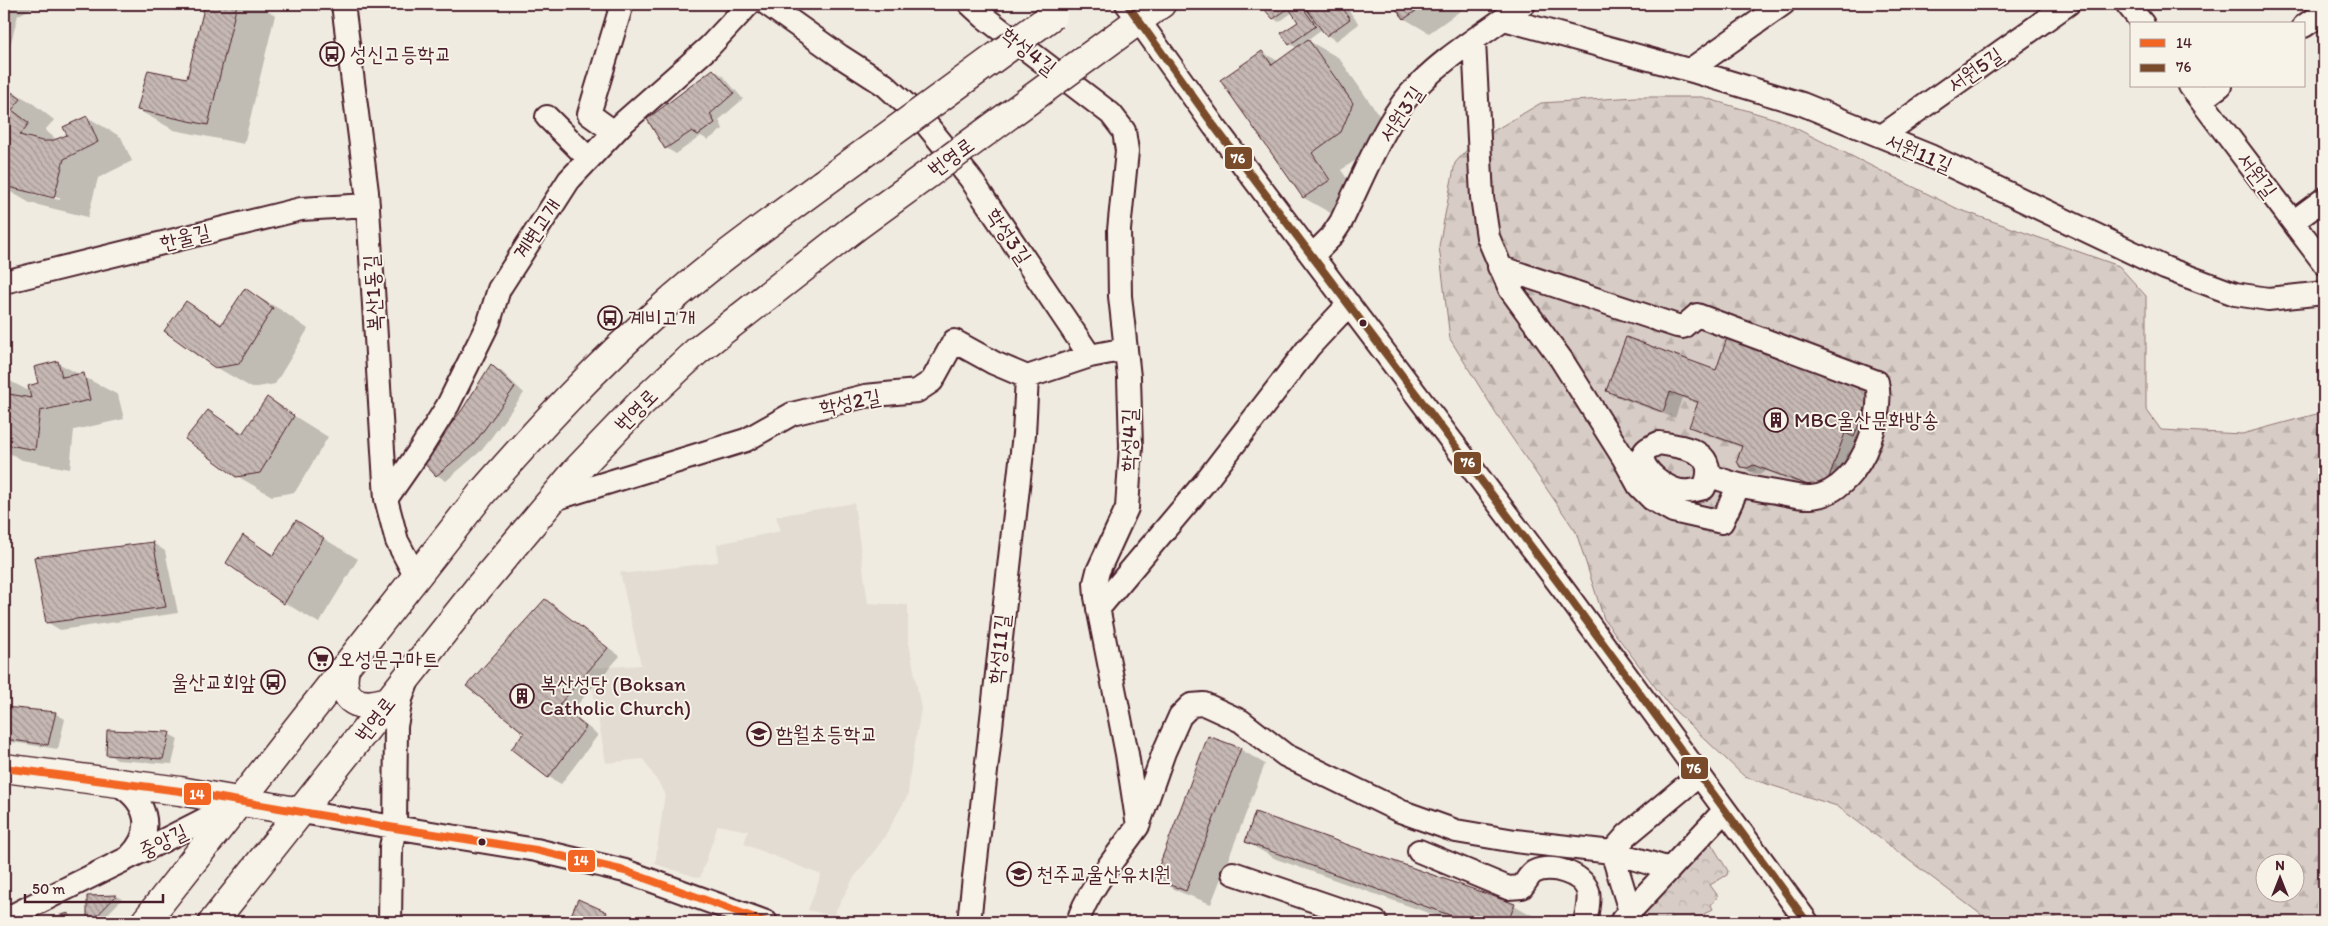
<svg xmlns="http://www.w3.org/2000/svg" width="2328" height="926" font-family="Itim,'Poor Story',sans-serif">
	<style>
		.built { fill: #e3dcd2 }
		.forest { fill: url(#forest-firs); stroke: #917678; fill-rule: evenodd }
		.park { fill: url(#park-crowns); stroke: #917678 }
		.shadow { fill: #0003; fill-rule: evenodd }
		.building { fill: url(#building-back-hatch); stroke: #4a1f2b }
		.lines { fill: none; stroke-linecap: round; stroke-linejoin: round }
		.minor-casing { stroke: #4a1f2b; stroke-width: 26 }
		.major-casing { stroke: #4a1f2b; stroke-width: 31 }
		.minor { stroke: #f7f3e8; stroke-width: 22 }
		.major { stroke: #f7f3e8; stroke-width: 28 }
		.major-bridge-casing { stroke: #4a1f2b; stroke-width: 31; stroke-linecap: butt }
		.major-bridge { stroke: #f7f3e8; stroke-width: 28 }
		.bus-1-casing { stroke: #f7f3e8; stroke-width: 11 }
		.bus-2-casing { stroke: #f7f3e8; stroke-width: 11 }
		.bus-1 { stroke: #f26522; stroke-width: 8 }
		.bus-2 { stroke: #7a4b2a; stroke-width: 8 }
		.bus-dot { fill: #4a1f2b; stroke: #f7f3e8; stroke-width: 2 }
		.labels { text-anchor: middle; stroke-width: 4; stroke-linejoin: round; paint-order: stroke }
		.street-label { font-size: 21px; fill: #4a1f2b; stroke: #f7f3e8 }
		.poi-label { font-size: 21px; fill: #4a1f2b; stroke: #f7f3e8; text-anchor: start }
		.line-badge { stroke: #f7f3e8; stroke-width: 2 }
		.badge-label { font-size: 14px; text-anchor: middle; font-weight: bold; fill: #fff }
	</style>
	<defs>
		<pattern id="forest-firs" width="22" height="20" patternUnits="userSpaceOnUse" patternTransform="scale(1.25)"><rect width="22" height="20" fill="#d8cdc6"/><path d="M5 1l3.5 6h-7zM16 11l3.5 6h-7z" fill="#bbb0aa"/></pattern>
		<pattern id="park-crowns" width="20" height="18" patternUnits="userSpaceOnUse" patternTransform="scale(1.25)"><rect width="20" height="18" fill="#d8cdc6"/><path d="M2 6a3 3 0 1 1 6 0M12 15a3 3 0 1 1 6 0" fill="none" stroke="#bbb0aa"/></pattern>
		<pattern id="building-back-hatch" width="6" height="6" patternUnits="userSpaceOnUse" patternTransform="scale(1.25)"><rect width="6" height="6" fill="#c6b8b3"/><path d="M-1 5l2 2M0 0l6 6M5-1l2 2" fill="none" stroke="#a39592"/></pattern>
	</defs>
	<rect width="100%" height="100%" fill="#f0ebe0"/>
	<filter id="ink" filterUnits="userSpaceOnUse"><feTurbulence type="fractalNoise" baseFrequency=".02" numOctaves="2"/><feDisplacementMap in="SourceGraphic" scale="10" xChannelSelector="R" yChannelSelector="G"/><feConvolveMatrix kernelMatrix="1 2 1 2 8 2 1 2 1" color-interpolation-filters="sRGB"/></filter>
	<g filter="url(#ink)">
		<!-- built -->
		<path class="built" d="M854 503 868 603 908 605V637L921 709 910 773 908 795 882 841 853 879 833 916 808 910 821 875 744 844 748 831 718 825 700 878 655 864 665 793 643 759 606 763 589 668 641 665 620 572 629 573 718 562 717 544 781 531 776 516Z"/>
		<!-- forest -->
		<path class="forest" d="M1636 97H1702L1779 120 1958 209 2119 266 2146 296V409L2161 430 2242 434 2324 412V922H1991L1837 806 1745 777 1668 704 1604 619 1576 532 1506 429 1450 339 1439 246 1455 163 1473 143 1541 103ZM2266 864H2296V894H2266Z"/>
		<!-- park -->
		<path class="park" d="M1709 840 1728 871 1727 875 1710 885 1718 896 1711 905 1713 909 1704 914 1706 920 1703 922H1645L1641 917Z"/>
		<!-- shadow -->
		<path class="shadow" d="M4 4H41L18 15 8 54 4 53Z
			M206 4H256L275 15 244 144 174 130 138 110 188 79Z
			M1272 4H1344L1359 24 1336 41 1327 35 1322 29 1307 40 1339 58 1383 121 1371 150 1341 170 1360 197 1334 215 1304 198 1222 80 1262 52 1278 61 1297 48 1290 44 1282 34 1300 22 1293 12 1279 22 1273 18 1265 8Z
			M1394 4H1470L1429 33 1405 19Z
			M714 70 723 76 743 99 719 120 723 129 708 140 701 136 676 154 666 148 648 120Z
			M4 87 31 102 54 120 45 130 57 140 68 135 87 117 121 137 132 161 98 178 88 217 30 203 4 188V155L8 142 4 138ZM32 191 60 198V200L32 194Z
			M246 290 281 310 308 329 275 384 252 388 216 367 187 303 223 324Z
			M58 363 118 395 124 419 74 430 70 469 22 460 4 450V378L31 392Z
			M492 366 501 371 524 393 482 450 446 481 437 475 463 411Z
			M1716 371 1872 388 1867 443 1858 439 1837 497 1766 471 1761 474H1754L1741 466 1743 448 1703 434 1691 427 1699 404 1682 398 1675 418 1620 398 1608 391Z
			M267 399 328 437 295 492 272 496 237 476 208 411 244 433Z
			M296 522 358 559 319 623 285 603 228 563 243 537 275 555Z
			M153 543 165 551 178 613 60 630 47 622Z
			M545 601 620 656 570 713 598 735 561 784 549 777 526 733Z
			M4 709 56 714 65 719 58 749 4 741Z
			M169 734 178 739 172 764 117 760 108 754Z
			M1240 749 1265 764 1211 904 1180 892 1155 878Z
			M1246 842 1514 905 1544 922H1454L1276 859Z
			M116 896 122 899 100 922H88L89 897Z
			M579 901 606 913 622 922H569Z
			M69 914 83 922H44L46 920Z"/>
		<!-- building -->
		<path class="building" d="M205 4H237L208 125 137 110 148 70 187 78Z
			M1269 4H1300L1316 26 1289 45 1281 33 1298 22 1289 8 1273 19 1263 8Z
			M1303 4H1340L1350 19 1326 36Z
			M1392 4H1426L1404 19Z
			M1308 39 1353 103 1341 132 1312 153 1330 180 1303 198 1220 80 1262 51 1272 65Z
			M713 69 734 93 710 114 715 123 698 135 692 131 665 149 647 119Z
			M4 87 21 99 12 110 29 123 20 135 42 141H51L67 135 63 127 87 116 98 142 64 159 54 198 4 186V151L6 142 4 140Z
			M245 288 273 308 239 364 215 368 164 331 186 301 221 325Z
			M1728 335 1873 387 1854 437 1845 433 1824 491 1753 465 1748 468 1740 467 1737 461 1742 446 1689 427 1698 402 1670 392 1663 412 1606 391 1626 337 1716 370Z
			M58 361 62 377 84 373 90 400 40 411 35 450 4 444V393L31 398 28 386 38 383 34 367Z
			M491 364 515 387 473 445 436 476 422 461 462 410Z
			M4 376 8 378 4 390Z
			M267 397 294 416 260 473 236 477 185 439 208 410 242 434Z
			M296 520 324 538 284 604 226 563 243 535 273 556Z
			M153 542 166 607 46 623 34 557Z
			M545 599 608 648 559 705 586 727 548 778 511 749 524 733 466 686Z
			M4 707 56 712 48 745 4 739Z
			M107 730 170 732 163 759 106 755Z
			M1208 736 1241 748 1186 891 1154 879Z
			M1255 812 1515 904 1508 922H1469L1245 842Z
			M117 895 91 922H87V896Z
			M578 899 607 912 602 922H568Z
			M69 913V922H43L45 919Z"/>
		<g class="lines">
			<!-- minor casing -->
			<g class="minor-casing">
				<path id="minor" d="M343 4 367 192 386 499 397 541 416 577
					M767 4 840 56 885 85 922 119 970 178 1090 356
					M970 4 984 17 1111 114 1124 131 1127 151 1119 230 1120 296 1129 377 1131 447 1127 508 1098 571 1095 583 1096 597 1127 754 1138 826C1119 853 1086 892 1078 922
					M1127 4 1214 126 1566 593 1807 922
					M2127 4 2143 24
					M1504 19 1696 72 1802 104 1930 156 2165 268 2235 294 2268 299 2324 293
					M2304 26 2324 12
					M1474 41 1482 197 1488 237 1510 289 1561 359 1623 457 1639 486 1652 499 1673 511 1722 522 1738 487
					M1690 70 1783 4
					M2190 86 2324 263
					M2201 100 2220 86
					M547 117 589 159
					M614 132 589 114 622 4
					M1882 136 2068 4
					M2293 222 2324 199
					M1313 255 1331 237 1341 222C1360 183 1383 125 1410 94 1441 58 1486 33 1524 4
					M1499 267 1677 326 1683 327 1697 315 1877 382C1881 402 1876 424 1869 442 1860 467 1839 495 1811 497 1800 498 1787 494 1776 492 1750 488 1734 485 1709 475
					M4 282 301 209 368 205
					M1659 443C1686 447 1720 451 1704 488 1697 490 1689 492 1681 491 1668 489 1640 471 1643 455 1645 448 1653 446 1659 443Z
					M386 499 420 450 448 405 489 322 499 289 569 180 623 123 709 47 749 4
					M551 500 746 440 792 414 865 396 917 391 932 381 954 341 994 363 1027 377 1090 356 1126 349
					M1098 609 1205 482 1309 347 1349 304
					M114 782C146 799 157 828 130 856
					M301 812 536 850 625 871 766 922
					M1139 823 1164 752 1180 716 1191 705 1204 704 1241 721 1285 755 1400 811 1456 831 1515 841 1612 852 1670 869
					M1419 851 1508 888 1522 887C1526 882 1529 875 1534 872 1551 864 1582 873 1588 891 1590 901 1587 913 1585 922
					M1233 873 1376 922
					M1630 911 1612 852 1627 835 1699 775
					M4 920C81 880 160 844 236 803
					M1622 920 1725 810
					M390 922 391 847 395 828 396 726 401 699 408 680
					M969 922 1024 434 1027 377"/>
			</g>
			<!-- major casing -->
			<g class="major-casing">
				<path id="major" d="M1087 58 1161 4
					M345 668C338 702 360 711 390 700
					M4 768 180 791 301 812
					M145 922 482 493C539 428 597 365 662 308 712 263 768 224 822 184
					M213 922 479 587 576 471 639 405 697 351 853 229"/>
			</g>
			<!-- minor -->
			<use href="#minor" class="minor"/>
			<!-- major -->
			<use href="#major" class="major"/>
			<!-- major-bridge casing -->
			<g class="major-bridge-casing">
				<path id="major-bridge" d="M822 184 1053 15
					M853 229 1087 58"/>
			</g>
			<!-- major-bridge -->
			<use href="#major-bridge" class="major-bridge"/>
			<!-- bus-1 casing -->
			<g class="bus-1-casing">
				<path id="bus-1" d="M4 768 180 791 395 828 536 850 625 871 766 922"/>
			</g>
			<!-- bus-2 casing -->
			<g class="bus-2-casing">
				<path id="bus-2" d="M1127 4 1214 126 1566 593 1807 922"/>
			</g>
			<!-- bus-1 -->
			<use href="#bus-1" class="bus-1"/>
			<!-- bus-2 -->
			<use href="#bus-2" class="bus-2"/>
		</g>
	</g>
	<!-- icons -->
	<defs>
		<g id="bus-ring" transform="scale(1.25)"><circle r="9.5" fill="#f7f3e8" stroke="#4a1f2b" stroke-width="1.5"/><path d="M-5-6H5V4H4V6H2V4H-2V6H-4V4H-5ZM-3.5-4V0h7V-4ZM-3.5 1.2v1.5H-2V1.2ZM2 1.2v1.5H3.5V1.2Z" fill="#4a1f2b"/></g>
		<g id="building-ring" transform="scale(1.25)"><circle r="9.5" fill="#f7f3e8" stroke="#4a1f2b" stroke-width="1.5"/><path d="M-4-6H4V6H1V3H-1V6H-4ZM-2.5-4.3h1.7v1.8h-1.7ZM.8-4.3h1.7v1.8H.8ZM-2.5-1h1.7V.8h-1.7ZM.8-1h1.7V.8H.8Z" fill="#4a1f2b"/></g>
		<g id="supermarket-ring" transform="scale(1.25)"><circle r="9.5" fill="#f7f3e8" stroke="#4a1f2b" stroke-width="1.5"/><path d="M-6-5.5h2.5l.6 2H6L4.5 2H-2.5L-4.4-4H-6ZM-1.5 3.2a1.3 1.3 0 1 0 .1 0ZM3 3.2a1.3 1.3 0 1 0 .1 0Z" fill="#4a1f2b"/></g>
		<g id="school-ring" transform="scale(1.25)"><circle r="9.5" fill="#f7f3e8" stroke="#4a1f2b" stroke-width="1.5"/><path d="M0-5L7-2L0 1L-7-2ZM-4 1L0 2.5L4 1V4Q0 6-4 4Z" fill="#4a1f2b"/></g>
	</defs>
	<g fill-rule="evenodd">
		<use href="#bus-ring" x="332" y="54"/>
		<use href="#bus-ring" x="610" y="318"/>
		<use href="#building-ring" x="1776" y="420"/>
		<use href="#supermarket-ring" x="321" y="659"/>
		<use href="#bus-ring" x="273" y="682"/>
		<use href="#building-ring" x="522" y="696"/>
		<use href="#school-ring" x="759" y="734"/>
		<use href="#school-ring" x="1019" y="874"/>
	</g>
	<!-- markers -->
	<g class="bus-dot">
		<circle cx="1363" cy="323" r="4.5"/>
		<circle cx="482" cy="842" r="4.5"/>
	</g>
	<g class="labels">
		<!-- street labels -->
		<g class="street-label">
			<text transform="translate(1029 51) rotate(38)" y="7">학성4길</text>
			<text transform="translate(1975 70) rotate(-35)" y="7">서원5길</text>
			<text transform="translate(1401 114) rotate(-56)" y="7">서원3길</text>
			<text transform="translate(1919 153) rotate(23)" y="7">서원11길</text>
			<text transform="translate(951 157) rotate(-36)" y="7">번영로</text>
			<text transform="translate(2257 175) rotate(53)" y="7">서원길</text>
			<text transform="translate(537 229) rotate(-56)" y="7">계변고개</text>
			<text transform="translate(1009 236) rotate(56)" y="7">학성3길</text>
			<text transform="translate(185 237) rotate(-14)" y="7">한울길</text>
			<text transform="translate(373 293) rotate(-93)" y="7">복산1동길</text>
			<text transform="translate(850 402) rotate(-11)" y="7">학성2길</text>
			<text transform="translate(636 410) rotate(-45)" y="7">번영로</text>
			<text transform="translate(1129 440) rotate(-89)" y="7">학성4길</text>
			<text transform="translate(999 649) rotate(-84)" y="7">학성11길</text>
			<text transform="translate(375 719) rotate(-52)" y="7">번영로</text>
			<text transform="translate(163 841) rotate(-26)" y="7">중앙길</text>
		</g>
		<!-- poi labels -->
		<g class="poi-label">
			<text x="350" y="61">성신고등학교</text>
			<text x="628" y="325">계비고개</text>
			<text x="1794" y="427">MBC울산문화방송</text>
			<text x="338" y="666">오성문구마트</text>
			<text x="256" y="689" text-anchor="end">울산교회앞</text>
			<text x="540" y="691">복산성당 (Boksan<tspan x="540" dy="24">Catholic Church)</tspan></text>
			<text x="776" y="741">함월초등학교</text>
			<text x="1036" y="881">천주교울산유치원</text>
		</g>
	</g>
	<g class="line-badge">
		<rect x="1224" y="146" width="29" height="24" rx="5" fill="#7a4b2a"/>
		<rect x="1453" y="451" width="29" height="24" rx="5" fill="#7a4b2a"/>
		<rect x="1680" y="756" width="29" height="24" rx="5" fill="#7a4b2a"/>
		<rect x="183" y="782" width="29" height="24" rx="5" fill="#f26522"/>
		<rect x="567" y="849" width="29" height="24" rx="5" fill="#f26522"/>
	</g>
	<g class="badge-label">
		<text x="1238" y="163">76</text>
		<text x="1468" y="467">76</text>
		<text x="1694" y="773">76</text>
		<text x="197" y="799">14</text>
		<text x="581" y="865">14</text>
	</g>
	<!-- margin -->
	<rect width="2328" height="926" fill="none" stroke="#f7f3e8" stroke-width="20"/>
	<rect x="10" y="10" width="2308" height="906" fill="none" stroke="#4a1f2b" stroke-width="2" filter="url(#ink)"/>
	<!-- legend -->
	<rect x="2130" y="22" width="175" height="65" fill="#f7f3e8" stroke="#b29e9c"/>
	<rect x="2140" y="39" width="25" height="8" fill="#f26522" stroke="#b29e9c"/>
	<text x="2176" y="48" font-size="15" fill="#4a1f2b">14</text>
	<rect x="2140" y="64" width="25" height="8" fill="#7a4b2a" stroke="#b29e9c"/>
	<text x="2176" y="72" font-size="15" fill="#4a1f2b">76</text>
	<!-- north arrow -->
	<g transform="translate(2280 878)"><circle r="24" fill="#f7f3e8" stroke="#b29e9c"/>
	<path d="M0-4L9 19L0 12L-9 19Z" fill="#4a1f2b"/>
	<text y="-8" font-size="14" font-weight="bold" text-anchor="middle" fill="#4a1f2b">N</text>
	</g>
	<!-- scale -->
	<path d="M25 894v8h138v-8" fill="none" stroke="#4a1f2b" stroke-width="2.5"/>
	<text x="32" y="894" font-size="15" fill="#4a1f2b" stroke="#f7f3e8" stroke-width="4" paint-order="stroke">50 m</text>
</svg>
